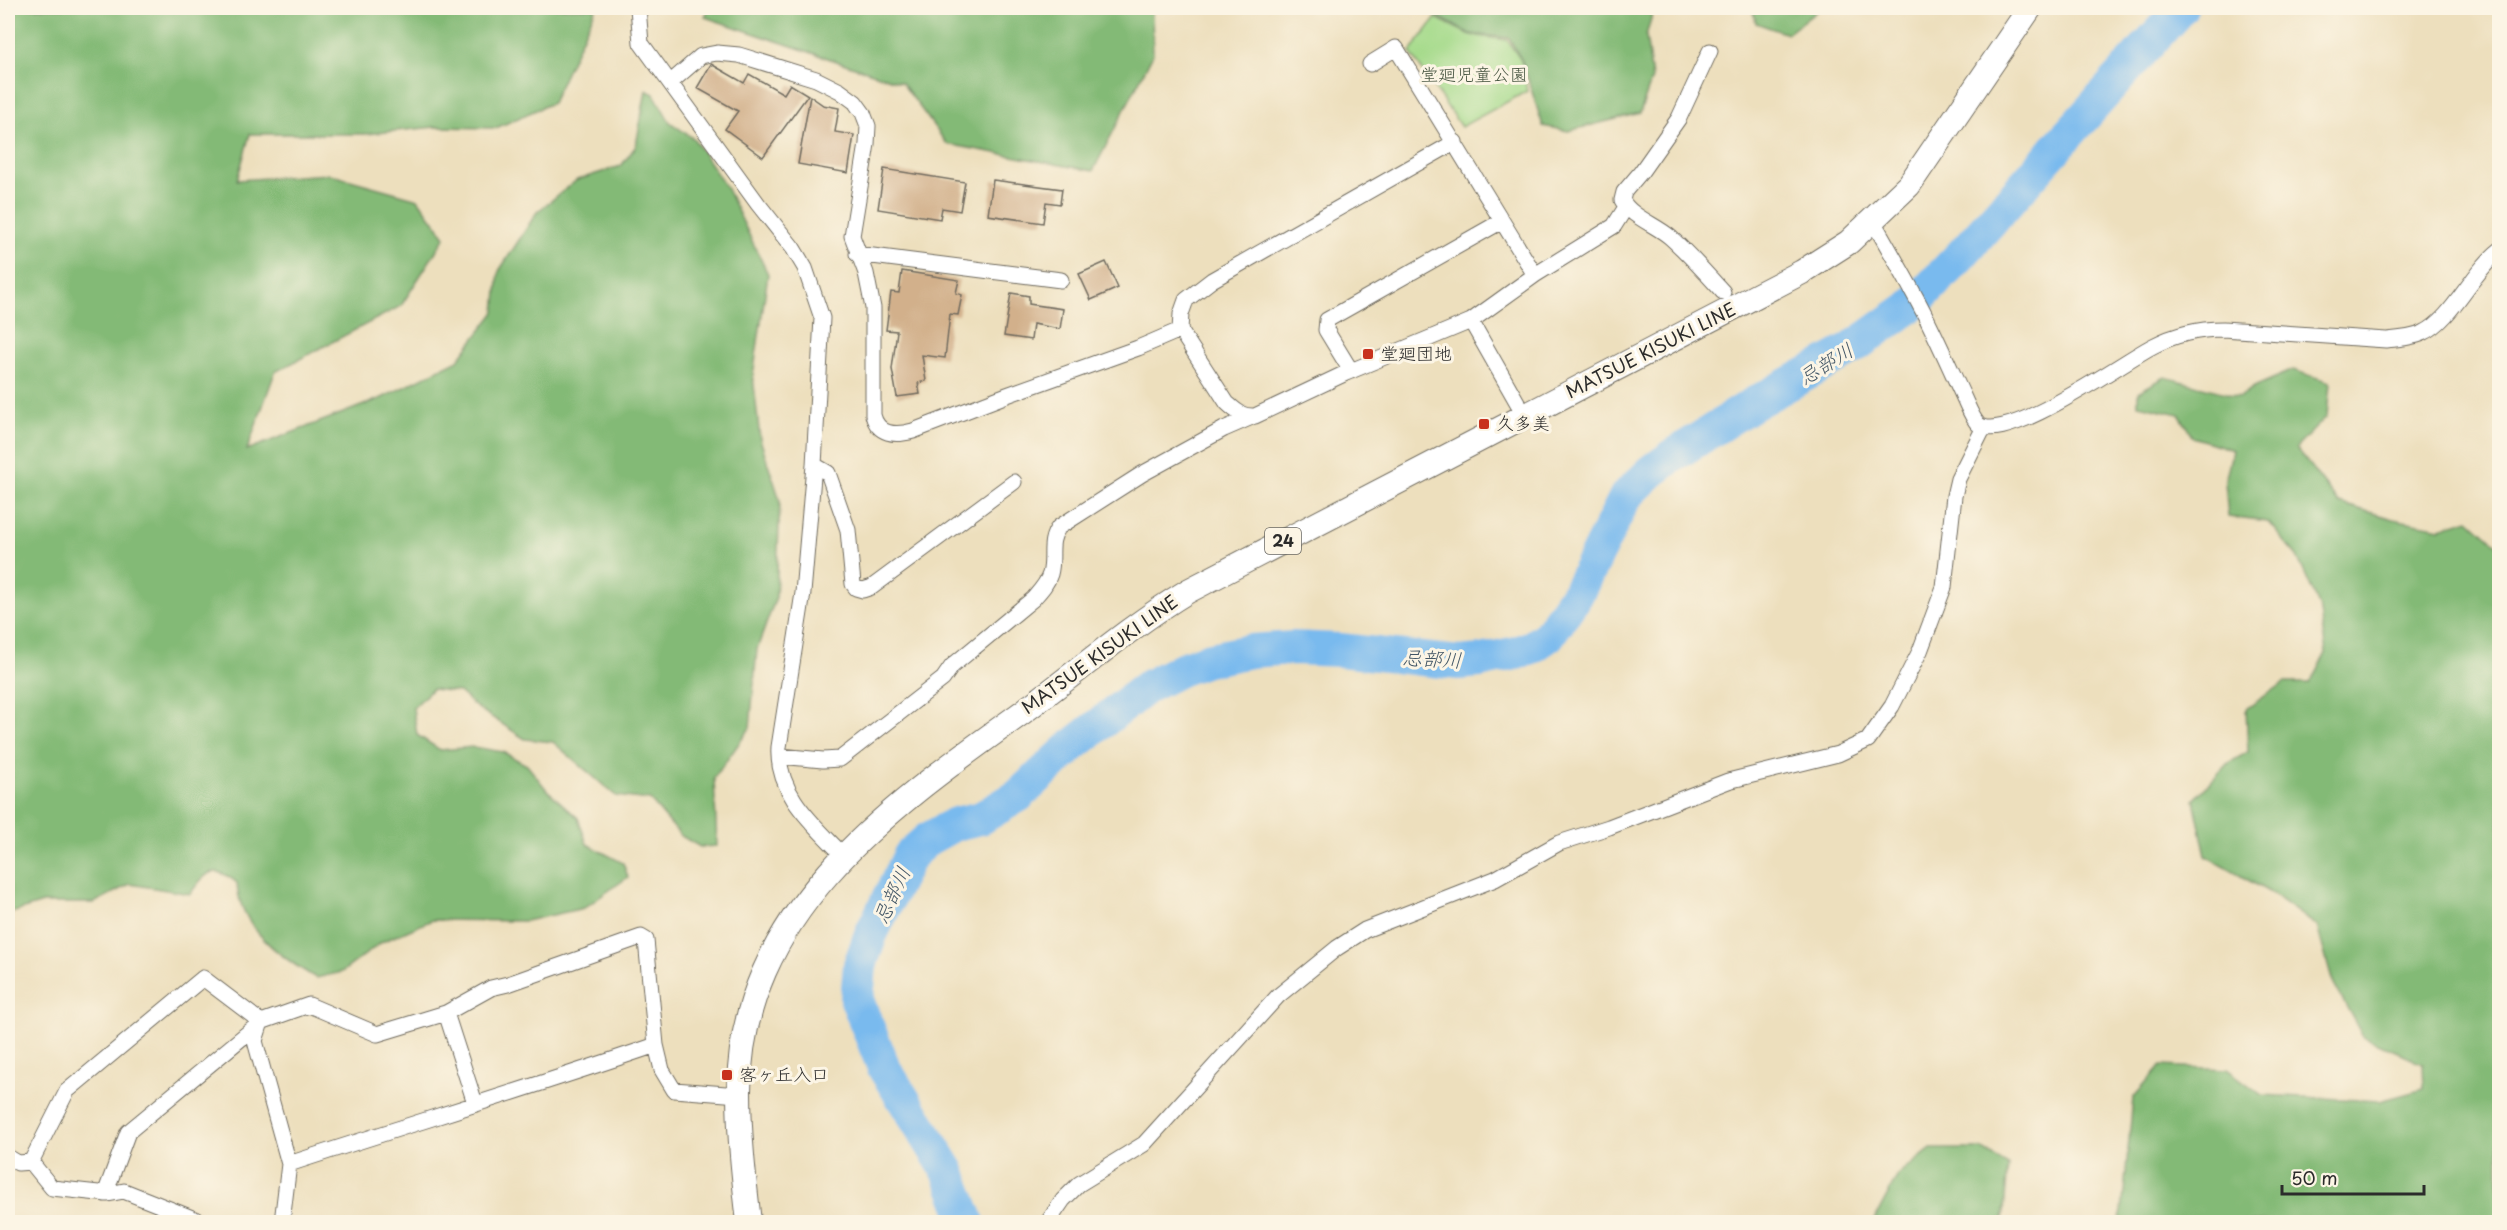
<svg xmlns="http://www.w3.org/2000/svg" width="2507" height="1230" font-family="'Playpen Sans','Klee One',sans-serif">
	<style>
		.green { fill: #a4da8a; stroke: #68825a; stroke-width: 1.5 }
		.forest { fill: #83ba76; stroke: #577250; stroke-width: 1.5 }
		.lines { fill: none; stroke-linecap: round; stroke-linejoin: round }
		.river { stroke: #79baee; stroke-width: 34 }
		.building { fill: #d2b08b }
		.minor-casing { stroke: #6f6a5e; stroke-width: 17 }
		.primary-casing { stroke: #6f6a5e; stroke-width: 26 }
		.minor { stroke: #fff; stroke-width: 15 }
		.primary { stroke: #fff; stroke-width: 24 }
		.poi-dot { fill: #c8321e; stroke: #fcf5e5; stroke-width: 2 }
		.labels { text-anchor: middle; stroke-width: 6; stroke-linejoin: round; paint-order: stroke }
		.shield { fill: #fcf5e5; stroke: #6a6863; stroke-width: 1.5 }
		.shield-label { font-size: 16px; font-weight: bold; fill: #2b2b2b }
		.park-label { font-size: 18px; fill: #495743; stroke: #fcf5e5 }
		.street-label { font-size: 18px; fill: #2b2b2b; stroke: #fcf5e5 }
		.poi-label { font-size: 18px; fill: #2b2b2b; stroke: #fcf5e5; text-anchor: start }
		.water-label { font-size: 20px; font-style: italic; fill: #425666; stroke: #fcf5e5 }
	</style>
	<rect width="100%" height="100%" fill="#fcf5e5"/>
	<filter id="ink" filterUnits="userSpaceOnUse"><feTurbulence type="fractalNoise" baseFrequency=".0167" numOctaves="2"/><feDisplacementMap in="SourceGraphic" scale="12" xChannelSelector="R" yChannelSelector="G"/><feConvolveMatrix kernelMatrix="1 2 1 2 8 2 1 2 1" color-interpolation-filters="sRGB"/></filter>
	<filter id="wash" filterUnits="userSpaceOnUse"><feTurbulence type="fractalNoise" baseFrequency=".008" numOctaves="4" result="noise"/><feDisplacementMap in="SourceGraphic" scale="24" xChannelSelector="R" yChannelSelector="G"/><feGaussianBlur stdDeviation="1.35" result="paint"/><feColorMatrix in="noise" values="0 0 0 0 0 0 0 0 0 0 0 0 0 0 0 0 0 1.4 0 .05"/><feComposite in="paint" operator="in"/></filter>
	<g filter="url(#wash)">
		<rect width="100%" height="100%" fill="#eddfbd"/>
		<!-- green -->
		<path class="green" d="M1436 18 1470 35 1507 40 1521 60 1527 91 1461 127 1410 52Z"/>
		<!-- forest -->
		<path class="forest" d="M8 8H596L552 103 496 128 435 127 366 134H250L237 180 329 174 418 199 445 237 401 306 275 372 247 450 382 398 458 360 495 312 499 271 537 212 577 180 621 166 636 146 646 90 654 94 670 122 694 139 727 189 768 274 753 376 760 439 780 500 776 597 757 649 750 728 714 778 717 846 700 847 681 836 650 800 616 796 553 742 525 739 476 707 459 692 432 689 413 708 417 735 440 750 473 747 503 752 527 765 547 790 578 818 587 844 623 863 628 877 584 908 526 921 432 920 382 942 342 972 316 978C280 957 239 927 237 883 214 863 206 872 190 894L130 884 94 903H43L8 914Z
			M709 8H1152L1153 54 1093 171 947 144 902 83 705 17Z
			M1422 8H1654L1646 36 1652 78 1640 113 1568 131 1543 126 1522 61 1509 38 1470 34Z
			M1752 8H1821L1787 34 1756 23Z
			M2293 370 2330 382 2327 416 2296 448 2339 503 2393 519 2440 528 2469 519 2499 546 2500 662 2493 708 2500 722 2499 1222H2118L2122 1212 2133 1098 2161 1066 2227 1069 2262 1095 2380 1101 2424 1089 2423 1063 2363 1037 2332 980 2317 926 2269 892 2206 856 2194 800 2227 764 2248 752 2246 709 2284 683H2310L2326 653 2319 605 2297 556 2268 522 2228 517 2225 481 2233 450 2193 437 2179 414 2138 405V392L2165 377 2240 397 2254 387Z
			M1931 1149H1981L2008 1165 2003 1222H1873L1898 1175Z"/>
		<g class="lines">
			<!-- river -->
			<path class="river" d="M968 1222 948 1171 884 1068 857 1000 860 965 871 934 910 855 928 839 955 824 981 818 1018 796 1072 746 1147 687 1182 669 1207 660 1250 651 1293 648 1340 650 1459 663 1480 661 1516 653 1532 647 1548 636 1577 594 1626 496 1652 471 1674 455 1753 404 1848 351 1914 304 1961 255 2181 8"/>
		</g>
		<g id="blocks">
			<!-- building -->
			<path class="building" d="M711 64 744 83 749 74 784 94 790 84 808 95 763 157 725 129 738 111 697 88Z
				M810 96 823 105 839 108 835 132 854 135 848 173 798 164Z
				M884 169 965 182 960 211 942 208 940 219 878 209Z
				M993 180 1062 189 1060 204 1046 202 1043 223 988 215Z
				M1106 262 1118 288 1091 300 1079 274Z
				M902 271 959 280 956 293 962 295 958 315 950 314 945 358 922 355 926 381 918 383 920 394 897 397 892 369 897 331 886 330 891 292 899 293Z
				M1011 293 1029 296V304L1063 309 1060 329 1033 324 1031 340 1004 336Z"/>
		</g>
	</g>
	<g filter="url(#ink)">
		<use href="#blocks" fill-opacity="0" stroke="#6f6a5e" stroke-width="1.5"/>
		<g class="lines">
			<!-- minor casing -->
			<g class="minor-casing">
				<path id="minor" d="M638 8 641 43 758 204 793 248 805 268 822 318 814 465 803 593 779 747C776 793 813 824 843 855
					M1710 51 1679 118 1641 172 1624 192 1622 200C1630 216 1656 225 1670 237 1689 254 1706 273 1723 292
					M1370 64 1396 48 1535 275 1471 321 1346 373 1255 416C1242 417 1236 411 1227 403L1180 330 1181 314 1186 300 1212 280 1455 142
					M670 83 701 56 717 53 739 55 816 79 840 91 855 102 863 113 868 126 867 144 852 236 866 273 873 308V415C878 435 895 436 913 431L1007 395 1138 348 1180 330
					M1873 221C1891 253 1910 285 1926 317 1939 343 1951 370 1963 396 1967 404 1972 418 1978 424 2004 447 2125 360 2153 346 2176 334 2197 329 2223 329L2386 340C2398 339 2412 338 2423 333 2452 320 2472 272 2500 250
					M857 254 1061 280
					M1535 275 1614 226 1626 207
					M1471 321 1525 416
					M1351 371 1326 330 1327 320 1502 221
					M814 465 828 473 848 530 853 584 856 588 863 590 872 587 1014 482
					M779 756 823 760 840 759 943 679 952 666 1033 599C1040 591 1047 584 1050 574 1055 557 1047 542 1059 527L1142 474 1224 429 1254 416
					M446 1013 475 1103
					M656 1045C534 1087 411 1124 289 1164L255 1041 261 1022 309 1005 377 1034 446 1013 491 988 508 984 641 937 646 940 656 1045 662 1070 674 1090 739 1095
					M8 1157 18 1163 31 1162 52 1188 108 1194 124 1191 202 1222
					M31 1162 67 1091 203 978 261 1022 128 1132 105 1194
					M282 1222 289 1164
					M1048 1222 1063 1200 1079 1184 1144 1144 1278 996 1337 948 1365 930 1495 879 1559 843 1609 827 1728 781 1838 754 1868 740 1892 706 1920 651 1944 587 1954 496 1958 479 1984 427"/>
			</g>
			<!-- primary casing -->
			<g class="primary-casing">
				<path id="primary" d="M749 1222C744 1179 739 1135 739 1091 740 914 886 810 1016 717 1074 675 1127 628 1188 591L1802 272 1849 242 1909 185 2030 8"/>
			</g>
			<!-- minor -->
			<use href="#minor" class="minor"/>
			<!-- primary -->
			<use href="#primary" class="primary"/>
		</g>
	</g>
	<!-- markers -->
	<g class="poi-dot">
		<rect x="1362" y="348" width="12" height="12" rx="3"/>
		<rect x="1478" y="418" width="12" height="12" rx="3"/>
		<rect x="721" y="1069" width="12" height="12" rx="3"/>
	</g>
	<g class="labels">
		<!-- shield labels -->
		<rect class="shield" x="1265" y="528" width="36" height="26" rx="4.5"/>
		<g class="shield-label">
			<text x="1283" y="547">24</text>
		</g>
		<!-- park labels -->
		<g class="park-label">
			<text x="1474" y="81">堂廻児童公園</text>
		</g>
		<!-- street labels -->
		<g class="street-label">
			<text transform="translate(1651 351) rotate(-27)" y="6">MATSUE KISUKI LINE</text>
			<text transform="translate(1100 655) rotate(-36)" y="6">MATSUE KISUKI LINE</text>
		</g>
		<!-- poi labels -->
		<g class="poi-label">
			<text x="1380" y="360">堂廻団地</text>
			<text x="1496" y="430">久多美</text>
			<text x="739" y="1081">客ヶ丘入口</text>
		</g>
		<!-- water labels -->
		<g class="water-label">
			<text transform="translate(1826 364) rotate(-32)" y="7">忌部川</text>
			<text transform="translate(1432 659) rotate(3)" y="7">忌部川</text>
			<text transform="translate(892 895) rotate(-65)" y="7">忌部川</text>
		</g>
	</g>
	<!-- margin -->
	<rect width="2507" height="1230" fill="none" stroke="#fcf5e5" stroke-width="30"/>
	<!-- scale -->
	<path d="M2282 1185v9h142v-9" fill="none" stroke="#2b2b2b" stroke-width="3"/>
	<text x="2291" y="1185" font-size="18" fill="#2b2b2b" stroke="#fcf5e5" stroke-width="4.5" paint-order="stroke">50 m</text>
</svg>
